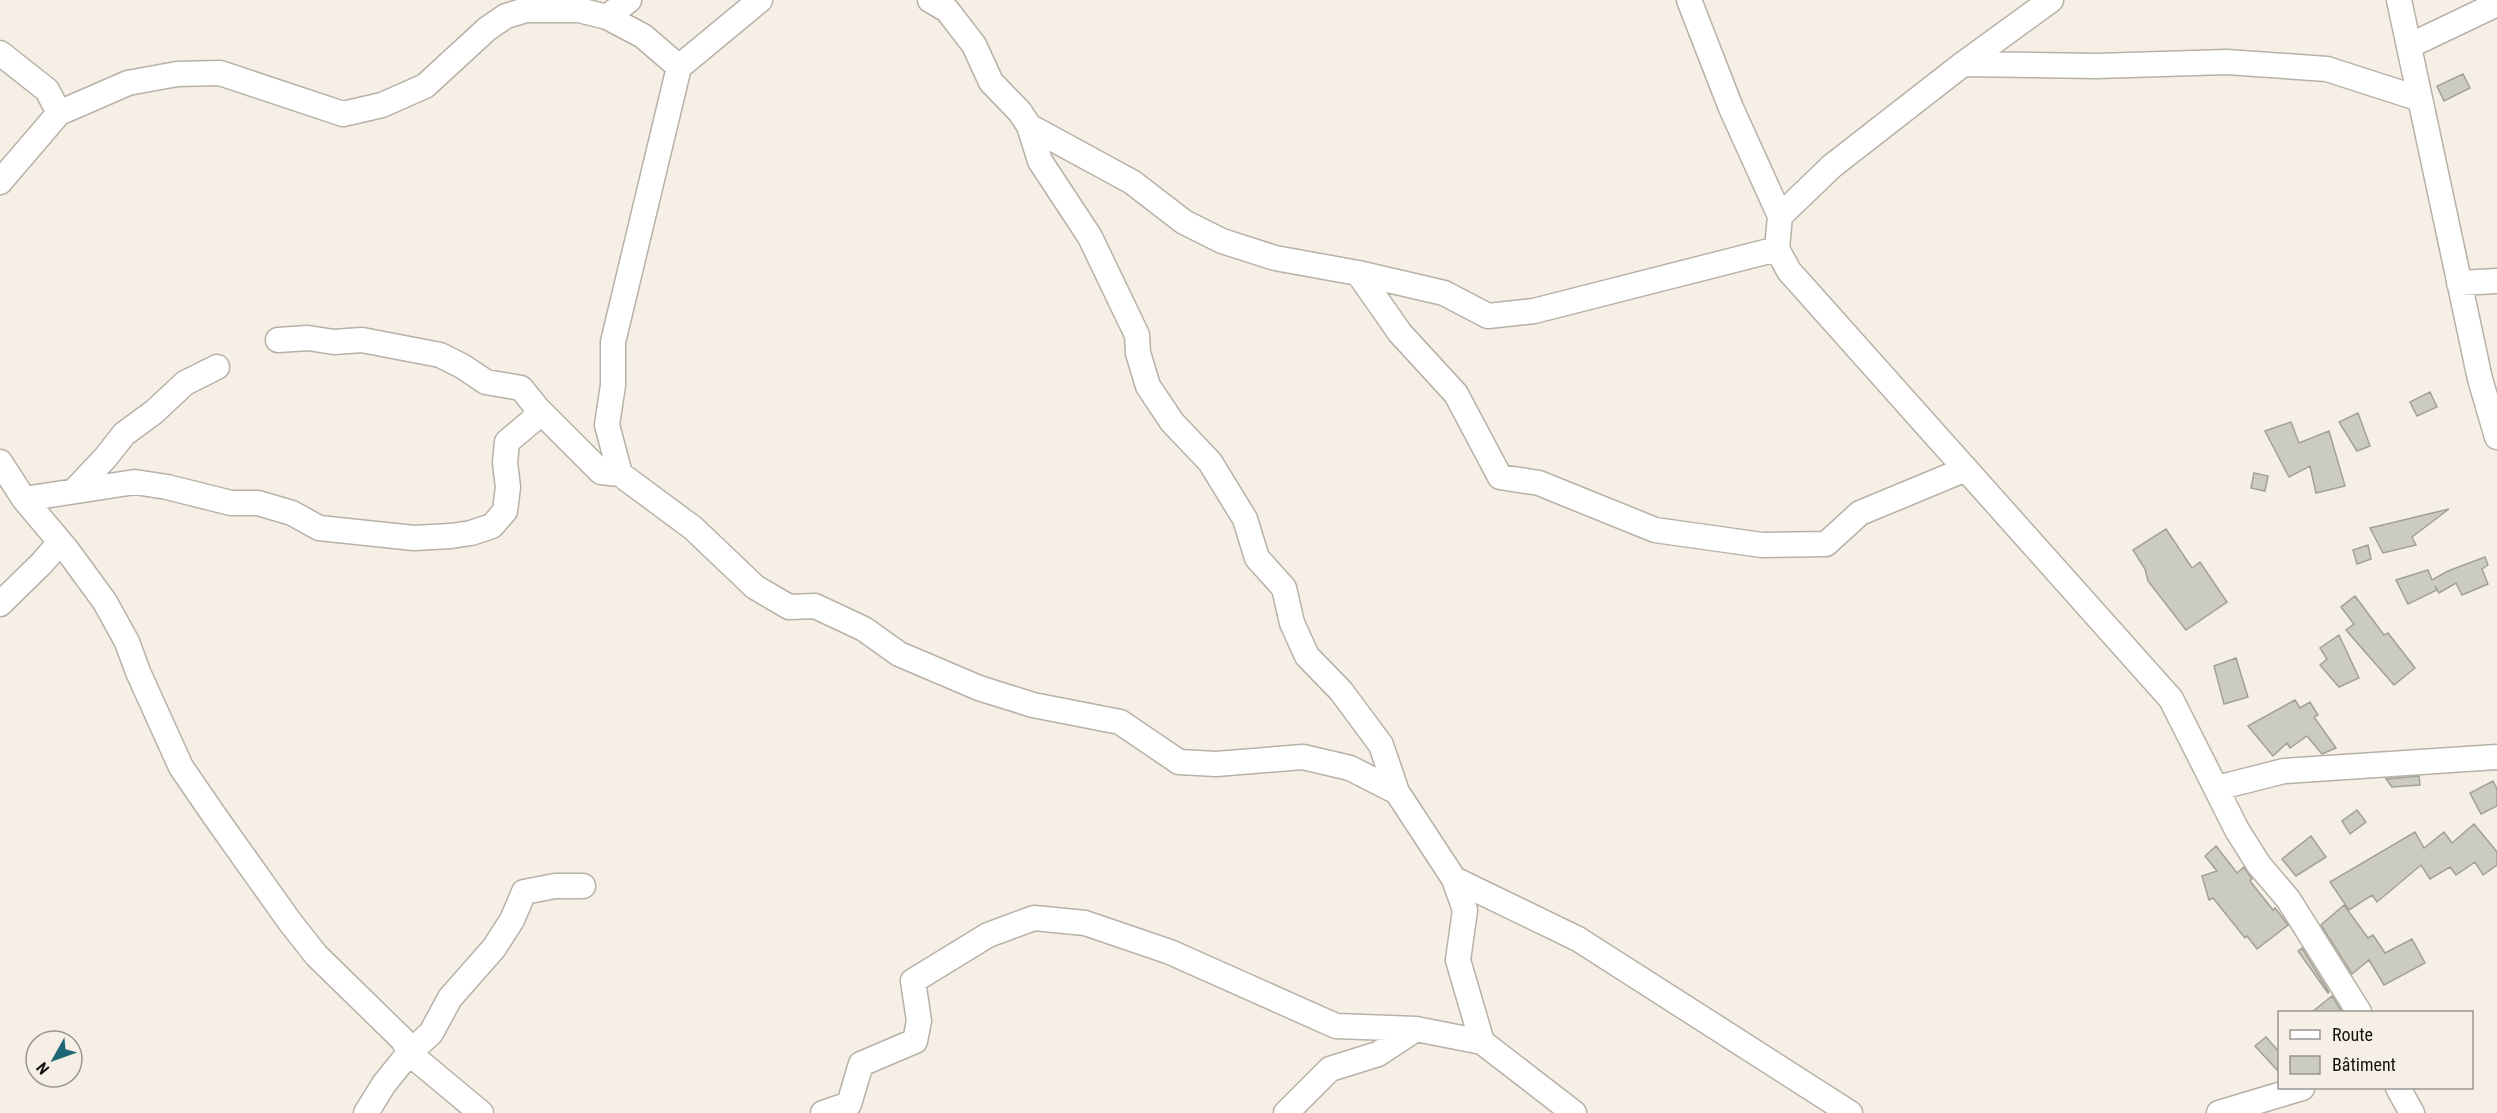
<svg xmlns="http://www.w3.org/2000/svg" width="2497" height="1113" font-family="'Roboto Condensed',sans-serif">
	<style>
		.building { fill: #cbcbc0; stroke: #a1a197; stroke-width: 1.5 }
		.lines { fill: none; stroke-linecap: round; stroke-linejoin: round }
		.minor-casing { stroke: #b7b1a8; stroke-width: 27 }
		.minor { stroke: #fff; stroke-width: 24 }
	</style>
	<rect width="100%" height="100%" fill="#f5efe6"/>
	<!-- building -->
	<path class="building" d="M2463 74 2470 88 2444 101 2437 86Z
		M2430 392 2437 407 2417 416 2410 402Z
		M2358 413 2370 446 2357 451 2339 422Z
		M2291 422 2299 443 2329 431 2345 486 2316 493 2310 466 2289 477 2265 431Z
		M2254 473 2268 476 2265 491 2251 488Z
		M2449 509 2412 537 2416 545 2383 553 2370 528Z
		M2166 529 2192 568 2200 562 2227 602 2186 630 2148 581 2145 569 2133 550Z
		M2368 545 2371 559 2357 564 2353 550Z
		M2485 557 2488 565 2482 569 2488 584 2462 595 2456 583 2439 593 2435 586 2437 590 2408 604 2396 580 2428 570 2432 580 2448 571Z
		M2355 596 2384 635 2388 633 2415 668 2394 685 2346 630 2354 624 2341 607Z
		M2339 635 2359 678 2339 687 2320 665 2327 659 2320 648Z
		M2236 658 2248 697 2224 704 2214 666Z
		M2295 700 2300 708 2310 702 2318 715 2314 717 2336 748 2322 754 2307 736 2290 748 2287 743 2273 756 2248 726Z
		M2419 776 2420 785 2392 787 2386 779Z
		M2493 781 2497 789V806L2481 814 2470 793Z
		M2357 810 2366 822 2350 834 2342 821Z
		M2474 824 2497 852V865L2483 875 2475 862 2456 875 2450 867 2430 879 2421 865 2377 902 2372 895 2349 910 2330 882 2415 832 2424 848 2444 832 2452 843Z
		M2311 836 2326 857 2296 876 2282 859Z
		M2216 846 2237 873 2244 867 2252 879 2250 881 2273 910 2275 908 2288 925 2257 949 2247 936 2245 938 2213 898 2209 900 2202 876 2217 871 2205 856Z
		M2344 905 2368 938 2373 935 2385 953 2412 939 2425 963 2384 985 2369 960 2352 974 2321 925Z
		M2302 948 2329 992 2328 993 2298 951Z
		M2332 996 2342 1012H2312Z
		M2266 1037 2280 1053V1073L2255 1046Z"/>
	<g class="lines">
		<!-- minor casing -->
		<g class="minor-casing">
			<path id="minor" d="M760 0 679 67 613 342V385L607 425 620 474 693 528 755 587 789 607 815 606 864 629 899 654 979 688 1033 705 1120 722 1179 762 1216 764 1303 757 1350 768 1397 792
				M930 0 947 10 974 45 991 82 1020 112 1029 126 1040 161 1090 237 1137 335 1138 353 1148 386 1172 422 1210 462 1245 519 1257 558 1284 588 1292 623 1307 656 1341 691 1381 745 1397 792 1454 879 1578 939 1850 1113
				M1689 0 1731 108 1780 216 1777 249 1789 271 2171 699 2237 830 2259 865 2288 899 2359 1012
				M2399 0 2480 379 2497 437
				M607 17 629 0
				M2409 46 2497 4
				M0 53 47 90 59 113
				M1963 64 2051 0
				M1029 126 1132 182 1184 222 1222 241 1275 258 1358 273 1444 293 1488 316 1534 311 1777 249
				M0 182 59 113 128 83 177 74 220 73 343 114 382 105 425 86 487 29 506 16 526 10H579L607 17 643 36 679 67
				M1780 216 1832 166 1963 64 2097 66 2227 62 2327 69 2420 99
				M1358 273 1400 333 1456 394 1500 477 1539 483 1655 530 1762 545 1826 544 1860 513 1966 469
				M2459 283 2497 281
				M538 409 601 472 620 474
				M0 462 24 499 67 550 105 602 127 642 138 672 181 767 216 818 290 922 316 955 403 1040 409 1053 481 1113
				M75 490 106 457 124 434 154 412 185 383 217 367
				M24 499 135 482 167 487 231 503H258L292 513 319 528 414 538 451 536 471 533 492 526 505 511 508 487 505 463 507 442 533 420 538 409 521 388 486 382 462 366 440 355 362 340 334 342 308 338 278 340
				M0 604 42 563 60 542
				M2217 788 2284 771 2497 757
				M1454 879 1465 910 1458 960 1482 1042 1574 1113
				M2398 1088 2412 1113
				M366 1113 384 1084 409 1053 431 1033 450 998 494 948 512 920 524 892 555 886H583
				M823 1113 849 1104 861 1064 915 1041 919 1021 913 981 988 935 1034 918 1085 923 1170 952 1336 1026 1416 1029
				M1286 1113 1330 1069 1378 1054 1416 1029 1482 1042
				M2219 1113 2302 1088"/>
		</g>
		<!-- minor -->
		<use href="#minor" class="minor"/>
	</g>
	<!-- legend -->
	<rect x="2278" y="1011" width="195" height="78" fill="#f5efe6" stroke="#9b9790" stroke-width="1.5"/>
	<rect x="2290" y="1030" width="30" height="9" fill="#ffffff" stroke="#9b9790" stroke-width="1.5"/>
	<text x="2332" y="1041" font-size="18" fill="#151310">Route</text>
	<rect x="2290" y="1056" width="30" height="18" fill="#cbcbc0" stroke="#9b9790" stroke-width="1.5"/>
	<text x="2332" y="1071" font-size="18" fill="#151310">Bâtiment</text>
	<!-- north arrow -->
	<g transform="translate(54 1059) rotate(230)"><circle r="28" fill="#f5efe6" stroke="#9b9790" stroke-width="1.5"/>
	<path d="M0-4.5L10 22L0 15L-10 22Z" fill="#1f6775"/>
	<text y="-9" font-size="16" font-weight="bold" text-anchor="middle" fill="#151310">N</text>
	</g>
</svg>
